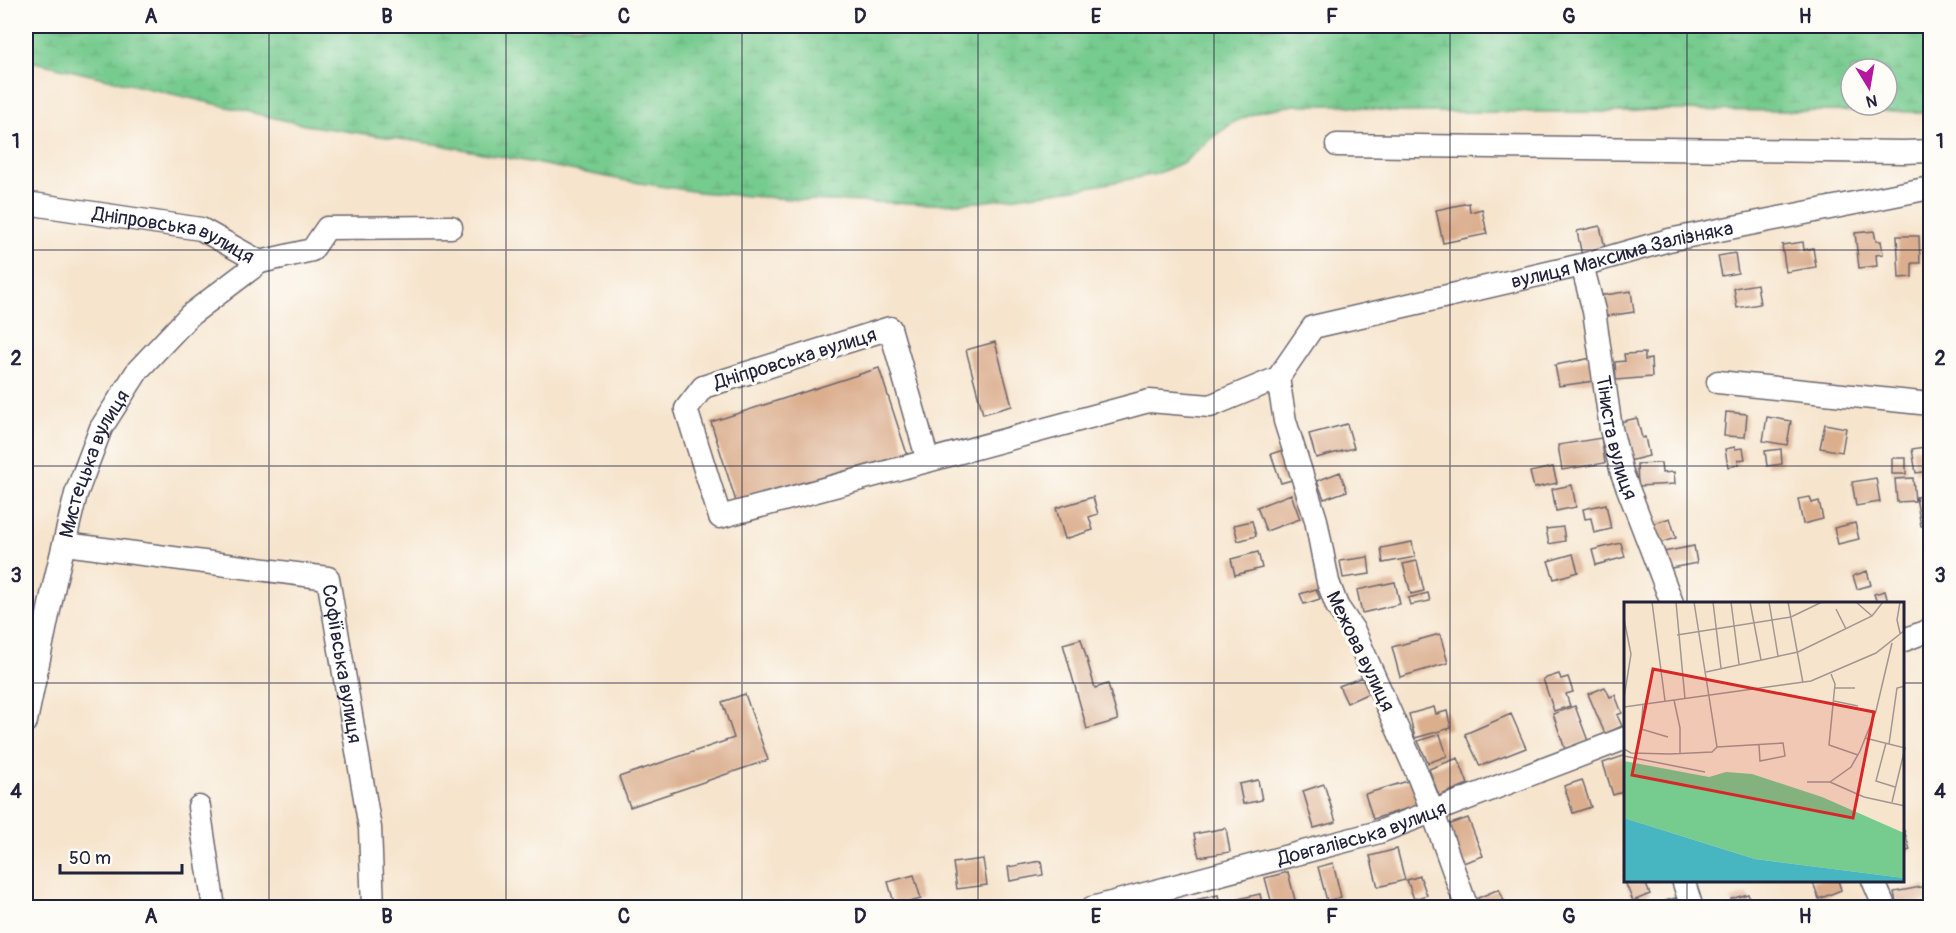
<svg xmlns="http://www.w3.org/2000/svg" width="1956" height="933" font-family="Pangolin,sans-serif">
	<style>
		.wetland { fill: url(#wetland-marsh); stroke: #4c7664; stroke-width: 1.5; fill-rule: evenodd }
		.building { fill: #dbae8e }
		.lines { fill: none; stroke-linecap: round; stroke-linejoin: round }
		.minor-casing { stroke: #6c666e; stroke-width: 25 }
		.minor { stroke: #fff; stroke-width: 22 }
		.grid { fill: none; stroke: #22223b; stroke-width: 1.5; stroke-opacity: 0.55 }
		.labels { text-anchor: middle; stroke-width: 6; stroke-linejoin: round; paint-order: stroke }
		.street-label { font-size: 20px; fill: #22223b; stroke: #fdfcf7 }
		.inset-road { fill: none; stroke: #a19692; stroke-width: 1.5 }
		.view { fill: #d62828; fill-opacity: 0.15; stroke: #d62828; stroke-width: 3 }
		.inset-edge { fill: none; stroke: #22223b; stroke-width: 3 }
		.neatline { fill: none; stroke: #22223b; stroke-width: 2 }
		.grid-label { font-size: 20px; text-anchor: middle; font-weight: bold; fill: #22223b }
	</style>
	<defs>
		<pattern id="wetland-marsh" width="20" height="14" patternUnits="userSpaceOnUse" patternTransform="scale(1.5)"><rect width="20" height="14" fill="#76cb8e"/><path d="M1 5h8M5 5V1M11 12h8M15 12V8" fill="none" stroke="#66ae7b"/></pattern>
	</defs>
	<rect width="100%" height="100%" fill="#fdfcf7"/>
	<filter id="ink" filterUnits="userSpaceOnUse"><feTurbulence type="fractalNoise" baseFrequency=".0167" numOctaves="2"/><feDisplacementMap in="SourceGraphic" scale="12" xChannelSelector="R" yChannelSelector="G"/><feConvolveMatrix kernelMatrix="1 2 1 2 8 2 1 2 1" color-interpolation-filters="sRGB"/></filter>
	<filter id="wash" filterUnits="userSpaceOnUse"><feTurbulence type="fractalNoise" baseFrequency=".008" numOctaves="4" result="noise"/><feDisplacementMap in="SourceGraphic" scale="24" xChannelSelector="R" yChannelSelector="G"/><feGaussianBlur stdDeviation="1.35" result="paint"/><feColorMatrix in="noise" values="0 0 0 0 0 0 0 0 0 0 0 0 0 0 0 0 0 1.4 0 .05"/><feComposite in="paint" operator="in"/></filter>
	<g filter="url(#wash)">
		<rect width="100%" height="100%" fill="#f6e4cc"/>
		<!-- wetland -->
		<path class="wetland" d="M26 26H1930V112L1649 110 1627 112H1395L1342 105H1295L1260 111 1234 122 1209 140 1184 162 1156 174 1083 188 979 202 937 204 802 200 698 192 628 181 441 145 305 125 26 60ZM1851 69H1887V105H1851Z"/>
		<g id="blocks">
			<!-- building -->
			<path class="building" d="M1469 203 1470 212 1482 209 1487 234 1443 243 1436 210Z
				M1600 226 1606 252 1583 261 1577 231Z
				M1874 231 1876 241H1881L1883 254 1876 255 1877 266 1859 268 1855 233Z
				M1897 236H1919L1920 263H1912V277L1899 278Z
				M1803 242 1804 250 1813 248 1816 267 1786 272 1782 245Z
				M1735 253 1738 273 1722 276 1718 256Z
				M1757 284 1760 304 1737 308 1734 288Z
				M1631 291 1634 312 1601 317 1598 296Z
				M995 342 1012 406 983 414 966 350Z
				M1645 353V360L1651 359 1652 377 1616 380 1615 362 1625 361 1624 354Z
				M1592 358 1594 381 1559 386 1555 365Z
				M879 368 907 454 738 508 711 422Z
				M1726 412 1747 414 1745 437 1724 436Z
				M1767 417 1791 421 1787 445 1763 441Z
				M1637 418 1642 438 1645 437 1649 456 1625 462 1616 423Z
				M1347 424 1354 448 1316 458 1309 434Z
				M1825 424 1846 428 1842 452 1820 448Z
				M1601 438 1605 463 1562 470 1558 445Z
				M1930 446V471L1916 473 1912 449Z
				M1735 447V449L1743 448 1745 459 1738 460 1739 465 1728 467 1725 449Z
				M1289 448 1299 478 1281 483 1271 454Z
				M1781 449 1782 464 1767 466 1765 451Z
				M1892 458H1906V474H1892Z
				M1661 463 1662 473 1674 472 1675 484 1638 486 1637 464Z
				M1553 467 1557 483 1534 488 1530 472Z
				M1340 472 1347 491 1324 499 1317 481Z
				M1876 478 1880 502 1856 506 1852 482Z
				M1913 478 1915 501 1897 502 1895 479Z
				M1572 485 1576 507 1556 511 1552 489Z
				M1291 494 1300 519 1266 531 1257 507Z
				M1930 494V525L1921 526 1916 497Z
				M1093 497 1098 514 1089 517 1093 530 1065 539 1056 508Z
				M1810 497 1812 503 1819 501 1823 519 1803 524 1798 499Z
				M1606 504 1611 529 1594 533 1591 518 1585 519 1583 509Z
				M1670 518 1676 538 1652 545 1646 526Z
				M1252 521 1256 536 1238 541 1234 525Z
				M1855 523 1859 539 1838 544 1834 528Z
				M1563 527 1565 541 1549 544 1546 529Z
				M1412 542 1415 557 1383 563 1381 548Z
				M1621 543 1625 557 1596 565 1592 550Z
				M1694 546 1697 563 1666 569 1663 552Z
				M1258 552 1262 568 1235 575 1231 559Z
				M1573 554 1578 572 1554 579 1548 561Z
				M1368 557 1370 574 1343 578 1340 561Z
				M1417 561 1424 591 1411 594 1403 564Z
				M1867 571 1871 585 1857 589 1853 576Z
				M1395 582 1400 604 1362 613 1357 590Z
				M1316 589 1320 599 1304 604 1300 594Z
				M1885 591 1888 602 1877 603 1874 594Z
				M1428 593 1430 601 1410 605 1408 598Z
				M1440 634 1448 663 1400 677 1392 647Z
				M1081 639 1095 688 1108 684 1118 720 1087 729 1063 644Z
				M1559 674 1561 679 1568 677 1573 692 1566 694 1570 706 1554 711 1543 679Z
				M1363 677 1369 693 1347 703 1339 686Z
				M1605 687 1610 697 1615 695 1622 713 1617 715 1622 726 1605 734 1588 694Z
				M745 694 768 760 630 807 619 777 734 738 722 702Z
				M1575 706 1588 741 1565 749 1553 714Z
				M1434 707 1436 714 1447 711 1451 728 1415 738 1409 714Z
				M1511 714 1526 748 1480 766 1465 734Z
				M1440 734 1447 756 1428 763 1418 741Z
				M1626 755V791L1613 795 1603 763Z
				M1458 758 1468 784 1439 796 1429 769Z
				M1258 780 1262 800 1243 804 1239 784Z
				M1411 780 1419 805 1373 819 1365 794Z
				M1582 780 1591 807 1573 813 1564 786Z
				M1324 784 1336 822 1314 828 1303 791Z
				M1468 818 1483 856 1460 864 1445 826Z
				M1226 828 1230 852 1199 857 1194 834Z
				M1904 830 1910 850 1904 852Z
				M1397 849 1405 880 1378 887 1370 856Z
				M983 859 987 885 957 889 953 863Z
				M1041 861 1043 875 1010 881 1008 867Z
				M1333 863 1341 897 1327 901 1318 867Z
				M1288 872 1297 908H1273L1265 878Z
				M914 875 921 899 895 906 888 882Z
				M1420 876 1427 895 1414 899 1407 880Z
				M1626 876V880H1634L1635 884 1644 880 1650 894 1633 901 1623 877Z
				M1812 880H1838L1841 890 1819 899Z
				M1926 886 1929 901 1897 907 1894 892Z
				M1499 889 1507 908H1482L1478 898Z
				M1260 894 1263 908H1240L1238 899Z
				M1748 894 1753 908H1734L1731 899Z
				M1218 895 1221 908H1192L1190 901Z
				M1675 898 1678 908H1646V907Z"/>
		</g>
	</g>
	<g filter="url(#ink)">
		<use href="#blocks" fill-opacity="0" stroke="#6c666e" stroke-width="1.5"/>
		<g class="lines">
			<!-- minor casing -->
			<g class="minor-casing">
				<g id="minor">
					<path d="M1337 145 1904 152 1930 151"/>
					<path id="s1" d="M26 203 201 229 260 262 312 250 327 228 451 227"/>
					<path id="s2" d="M1582 265 1594 311 1611 429 1622 473 1672 603"/>
					<path d="M1718 382 1930 404"/>
					<path d="M928 461 890 328 703 387 686 409 720 517 1149 401 1210 406 1278 378"/>
					<path id="s3" d="M65 544 328 578 370 828 373 908"/>
					<path d="M1904 640 1930 630"/>
					<path id="s4" d="M26 721 55 581 76 494 101 428 138 370 190 315 260 262"/>
					<path d="M199 807 214 908"/>
					<path d="M1683 880 1692 908"/>
					<path d="M1873 880 1885 908"/>
					<path id="s5" d="M1092 908 1379 832 1626 738"/>
					<path id="s6" d="M1467 908 1433 813 1417 773 1354 631 1337 606 1328 582 1316 520 1285 421 1278 378 1313 327 1582 265 1669 240 1930 188"/>
				</g>
			</g>
			<!-- minor -->
			<use href="#minor" class="minor"/>
		</g>
	</g>
	<!-- grid -->
	<path class="grid" d="M269 26V908M506 26V908M742 26V908M978 26V908M1214 26V908M1450 26V908M1687 26V603M26 250H1930M26 466H1930M26 683H1626M1904 683H1930M1687 880V908"/>
	<g class="labels">
		<!-- street labels -->
		<g class="street-label">
			<text dy="7" stroke="none"><textPath href="#s1" startOffset="152">Дніпровська вулиця</textPath></text>
			<text dy="7" stroke="none"><textPath href="#s6" startOffset="945">вулиця Максима Залізняка</textPath></text>
			<text transform="translate(795 358) rotate(-17)" y="7">Дніпровська вулиця</text>
			<text dy="7" stroke="none"><textPath href="#s2" startOffset="176">Тіниста вулиця</textPath></text>
			<text dy="7" stroke="none"><textPath href="#s4" startOffset="267">Мистецька вулиця</textPath></text>
			<text transform="translate(1361 651) rotate(64)" y="7">Межова вулиця</text>
			<text dy="7" stroke="none"><textPath href="#s3" startOffset="352">Софіївська вулиця</textPath></text>
			<text dy="7" stroke="none"><textPath href="#s5" startOffset="280">Довгалівська вулиця</textPath></text>
		</g>
	</g>
	<!-- overview -->
	<g transform="translate(1624 602)">
		<rect width="280" height="280" fill="#f6e4cc"/>
		<path d="M0 159 85 175 102 170 128 172 198 195 280 231V276L131 257 0 216Z" fill="#76cb8e"/>
		<path d="M0 216 131 257 280 276V280H0Z" fill="#47b6c0"/>
		<path class="inset-road" d="M28 0 41 99M52 0 61 97M89 0 97 66M107 0 115 62M126 0 137 58M145 0 154 54M164 0 179 81M232 0 248 14M276 0 273 18 276 31M212 7 222 27M0 17 7 52 0 96M53 33 167 15 198 0M82 70 174 50 248 14 259 0M207 72 211 82 205 143 234 153M210 86H231M50 98 56 126V151M210 99 234 104M19 103 17 127 44 135M0 105 187 79 252 51 281 28M241 136 281 146 268 200M262 141 252 179 271 185M265 142 273 86 281 84M93 145 159 141 161 154 136 159 135 143M0 147 7 151 46 152 88 150 93 145 70 0M0 154 81 170M183 180H206L240 195 281 204M206 180 227 165 236 149 252 109 268 41"/>
		<path class="view" d="M29 67 250 110 229 216 8 173Z"/>
		<rect width="280" height="280" class="inset-edge"/>
	</g>
	<!-- margin -->
	<rect width="1956" height="933" fill="none" stroke="#fdfcf7" stroke-width="66"/>
	<!-- north arrow -->
	<g transform="translate(1869 87) rotate(169)"><circle r="28" fill="#fdfcf7" stroke="#a5a5ac" stroke-width="1.5"/>
	<path d="M0-4.5L10 22L0 15L-10 22Z" fill="#b5179e"/>
	<text y="-9" font-size="16" font-weight="bold" text-anchor="middle" fill="#22223b">N</text>
	</g>
	<!-- scale -->
	<path d="M60 864v9h122v-9" fill="none" stroke="#22223b" stroke-width="3"/>
	<text x="69" y="864" font-size="18" fill="#22223b" stroke="#fdfcf7" stroke-width="4.5" paint-order="stroke">50 m</text>
	<rect x="33" y="33" width="1890" height="867" class="neatline"/>
	<g class="grid-label">
		<text x="151" y="23">A</text>
		<text x="387" y="23">B</text>
		<text x="624" y="23">C</text>
		<text x="860" y="23">D</text>
		<text x="1096" y="23">E</text>
		<text x="1332" y="23">F</text>
		<text x="1569" y="23">G</text>
		<text x="1805" y="23">H</text>
		<text x="16" y="148">1</text>
		<text x="1940" y="148">1</text>
		<text x="16" y="365">2</text>
		<text x="1940" y="365">2</text>
		<text x="16" y="582">3</text>
		<text x="1940" y="582">3</text>
		<text x="16" y="798">4</text>
		<text x="1940" y="798">4</text>
		<text x="151" y="923">A</text>
		<text x="387" y="923">B</text>
		<text x="624" y="923">C</text>
		<text x="860" y="923">D</text>
		<text x="1096" y="923">E</text>
		<text x="1332" y="923">F</text>
		<text x="1569" y="923">G</text>
		<text x="1805" y="923">H</text>
	</g>
</svg>
